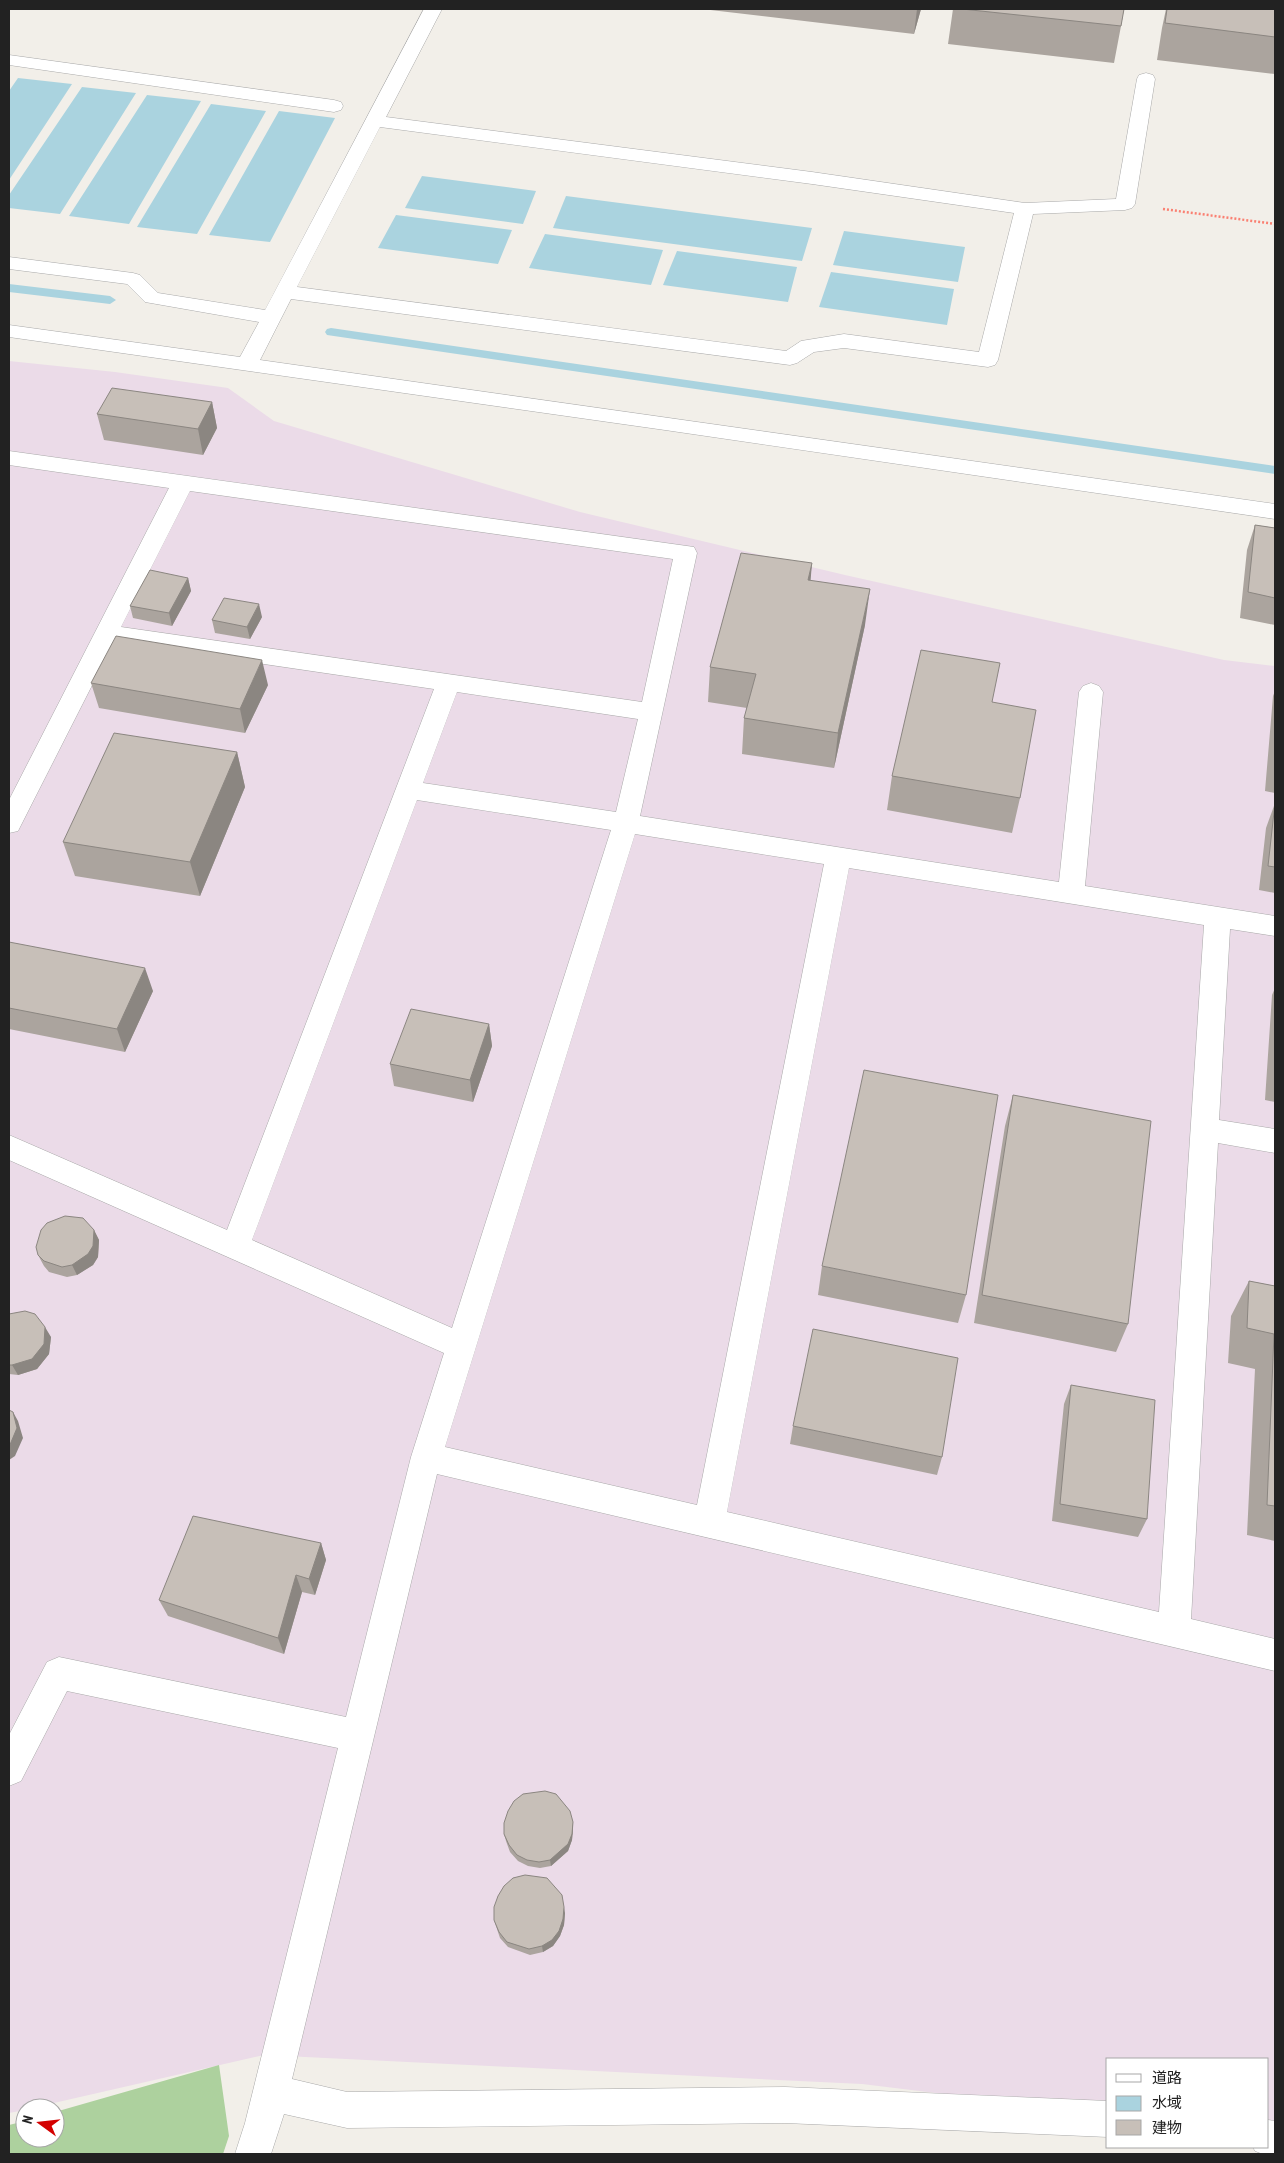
<svg xmlns="http://www.w3.org/2000/svg" width="1284" height="2163" font-family="'PT Sans Narrow','Noto Sans JP',sans-serif">
	<style>
		.industrial { fill: #ebdbe8 }
		.forest { fill: #add19e }
		.water { fill: #aad3df }
		.lines { fill: none; stroke-linecap: round; stroke-linejoin: round }
		.stream { fill: #aad3df; fill-rule: evenodd }
		.minor-casing { stroke: #a9a9a9; stroke-width: 1 }
		.path { stroke: #fa8072; stroke-width: 2.5; stroke-dasharray: 2 2; stroke-linecap: butt }
		.minor { fill: #fff; fill-rule: evenodd }
		.wall { fill: #aba49e }
		.shaded-wall { fill: #8b8681 }
		.building { fill: #c7bfb8; stroke: #8b8681 }
	</style>
	<rect width="100%" height="100%" fill="#f2efe9"/>
	<!-- industrial -->
	<path class="industrial" d="M9 361 115 372 228 388 274 421 580 512 845 575 1224 660 1275 666V2134L1268 2133V2059H1108V2114L862 2084 264 2055 32 2108H25V2110L9 2113Z"/>
	<!-- forest -->
	<path class="forest" d="M219 2065 229 2136 223 2154H9V2125L25 2121V2138H55V2112Z"/>
	<!-- water -->
	<path class="water" d="M18 78 72 84 9 180V91Z
		M82 87 136 93 60 214 9 208V195Z
		M147 95 201 101 129 224 69 216Z
		M211 104 266 111 197 234 137 227Z
		M279 111 335 118 270 242 209 235Z
		M422 176 536 191 523 224 405 208Z
		M566 196 812 228 802 261 553 228Z
		M396 215 512 230 498 264 378 248Z
		M844 231 965 247 958 282 833 265Z
		M545 234 663 250 651 285 529 268Z
		M677 251 797 267 788 302 663 285Z
		M831 272 954 289 947 325 819 307Z"/>
	<g class="lines">
		<!-- stream -->
		<path class="stream" d="M9 284 110 296 116 300 110 304 9 292Z
			M331 328 1275 466V474L327 335 325 332 327 329Z"/>
		<!-- minor casing -->
		<g class="minor-casing">
			<path id="minor" d="M424 9H442L386 117 812 172 1025 203 1116 199 1137 79 1139 75 1146 73 1153 75 1155 79 1135 204 1132 208 1125 210 1033 214 998 360 995 365 988 367 844 348 814 352 797 363 790 365 291 299 260 360 1275 504V519L665 430 9 337V325L240 357 259 322 145 302 127 284 9 269V257L133 273 140 275 158 293 265 310ZM380 127 812 184 1014 213 979 352 844 334 801 341 786 351 297 287Z
				M9 55 334 100 341 102 343 106 341 110 334 112 9 65Z
				M9 451 694 547 697 553 640 816 1059 882 1079 692 1083 686 1091 683 1099 686 1103 692 1085 886 1275 916V936L1230 929 1219 1120 1275 1129V1153L1218 1143 1191 1619 1275 1639V1671L437 1474 292 2079 347 2092 785 2087 1108 2101V2137L785 2123 347 2128 284 2114 271 2154H235L245 2123 338 1748 67 1691 21 1781 9 1786V1735L47 1662 59 1657 346 1717 411 1457 444 1353 9 1160V1135L227 1230 434 689 114 642 18 831 9 833V800L169 488 9 465ZM190 491 673 559 642 702 121 627ZM457 692 638 719 616 812 423 783ZM417 800 611 830 452 1328 252 1240ZM635 834 824 864 697 1505 445 1447ZM849 868 1204 925 1159 1612 727 1512Z
				M1268 2120 1275 2121V2154H1263L1255 2151 1253 2147H1268Z"/>
		</g>
		<!-- path -->
		<path class="path" d="M1163 209 1275 224"/>
		<!-- minor -->
		<use href="#minor" class="minor"/>
	</g>
	<!-- wall -->
	<path class="wall" d="M702 9H921L914 34Z
		M953 9H1124L1121 26 1114 63 948 44Z
		M1166 9H1275V74L1157 60 1162 28Z
		M212 402 217 428 203 455 104 440 97 414Z
		M1255 525 1275 528V625L1240 618 1247 550Z
		M812 563 810 580 865 625 834 768 742 754 744 718 747 708 708 702 710 667Z
		M188 578 191 591 172 626 133 618 130 606Z
		M262 617 250 639 215 633 212 620Z
		M91 683 268 685 245 733 99 708Z
		M1275 691V793L1265 791 1273 696Z
		M992 702 1020 798 1012 833 887 810 892 776Z
		M237 752 245 787 200 896 75 876 63 842Z
		M1275 803V893L1259 890 1266 828Z
		M9 942 153 991 125 1052 9 1029Z
		M1275 988V1102L1265 1100 1272 995Z
		M489 1024 492 1046 473 1102 394 1086 390 1064Z
		M1013 1095 1128 1324 1116 1352 974 1323 1005 1126Z
		M94 1230 99 1240 98 1257 93 1265 77 1275 67 1277 49 1272 44 1266 38 1255Z
		M822 1266 966 1295 958 1323 818 1295Z
		M1249 1281 1275 1286V1541L1247 1535 1255 1369 1228 1363 1231 1316Z
		M9 1314 51 1337 49 1354 37 1369 18 1375 9 1374Z
		M1071 1385 1147 1519 1138 1537 1052 1521 1064 1404Z
		M793 1426 942 1457 937 1475 790 1444Z
		M321 1543 326 1560 315 1595 302 1592 284 1654 168 1616 159 1600Z
		M573 1822V1829L572 1840 568 1851 551 1866 540 1868 528 1866 518 1861 510 1852 506 1841 504 1834Z
		M565 1913 564 1925 560 1936 553 1946 543 1952 530 1955 508 1947 500 1938 494 1920Z"/>
	<!-- shaded-wall -->
	<path class="shaded-wall" d="M917 9H921L914 34Z
		M212 402 217 428 203 455 198 429Z
		M812 563 809 599 808 580Z
		M188 578 191 591 172 626 169 613Z
		M870 589 865 625 834 768 838 733Z
		M259 604 262 617 250 639 247 627Z
		M262 660 268 685 245 733 240 709Z
		M237 752 245 787 200 896 190 862Z
		M145 968 153 991 125 1052 117 1029Z
		M489 1024 492 1046 473 1102 470 1080Z
		M94 1230 99 1240 98 1257 93 1265 77 1275 72 1265Z
		M45 1327 51 1337 49 1354 37 1369 18 1375 12 1365Z
		M13 1412 18 1421 23 1438 15 1456 9 1460V1447Z
		M321 1543 326 1560 315 1595 309 1579Z
		M296 1575 302 1592 284 1654 278 1638Z
		M573 1822V1829L572 1840 568 1851 551 1866 550 1860Z
		M564 1907 565 1913 564 1925 560 1936 553 1946 543 1952 542 1946Z"/>
	<!-- building -->
	<path class="building" d="M962 9H1124L1121 26Z
		M1167 9H1275V37L1165 23Z
		M112 388 212 402 198 429 97 414Z
		M1255 525 1275 528V598L1248 592Z
		M741 553 812 563 808 580 870 589 838 733 744 718 756 674 710 667Z
		M150 570 188 578 169 613 130 606Z
		M224 598 259 604 247 627 212 620Z
		M116 636 262 660 240 709 91 683Z
		M921 650 1000 663 992 702 1036 710 1020 798 892 776Z
		M114 733 237 752 190 862 63 842Z
		M1275 803V867L1268 866Z
		M9 942 145 968 117 1029 9 1008Z
		M411 1009 489 1024 470 1080 390 1064Z
		M864 1070 998 1095 966 1295 822 1266Z
		M1013 1095 1151 1121 1128 1324 982 1295Z
		M65 1216 83 1218 94 1230 93 1246 88 1254 72 1265 62 1267 44 1261 38 1255 36 1247 41 1230 47 1223Z
		M1249 1281 1275 1286V1506L1267 1505 1274 1334 1247 1328Z
		M25 1311 35 1314 45 1327 44 1344 32 1359 12 1365H9V1314Z
		M813 1329 958 1358 942 1457 793 1426Z
		M1071 1385 1155 1400 1147 1519 1060 1504Z
		M9 1410 13 1412 17 1428 9 1447Z
		M193 1516 321 1543 309 1579 296 1575 278 1638 159 1600Z
		M545 1791 556 1794 570 1811 573 1822 572 1834 568 1844 550 1860 539 1862 527 1860 517 1855 509 1845 504 1834V1823L508 1811 514 1801 523 1794Z
		M525 1875 547 1878 562 1895 564 1907 563 1919 559 1931 552 1940 542 1946 529 1949 507 1942 499 1932 494 1920V1907L498 1896 504 1886 513 1878Z"/>
	<!-- border -->
	<rect width="1284" height="2163" fill="none" stroke="#222222" stroke-width="20"/>
	<!-- legend -->
	<rect x="1106" y="2058" width="162" height="90" fill="#ffffff" stroke="#a7a7a7"/>
	<rect x="1116" y="2074" width="25" height="8" fill="#ffffff" stroke="#a7a7a7"/>
	<text x="1152" y="2083" font-size="15" fill="#222222">道路</text>
	<rect x="1116" y="2096" width="25" height="15" fill="#aad3df" stroke="#a7a7a7"/>
	<text x="1152" y="2108" font-size="15" fill="#222222">水域</text>
	<rect x="1116" y="2120" width="25" height="15" fill="#c7bfb8" stroke="#a7a7a7"/>
	<text x="1152" y="2133" font-size="15" fill="#222222">建物</text>
	<!-- north arrow -->
	<g transform="translate(40 2123) rotate(285)"><circle r="24" fill="#ffffff" stroke="#a7a7a7"/>
	<path d="M0-4L9 19L0 12L-9 19Z" fill="#d40000"/>
	<text y="-8" font-size="14" font-weight="bold" text-anchor="middle" fill="#222222">N</text>
	</g>
</svg>
